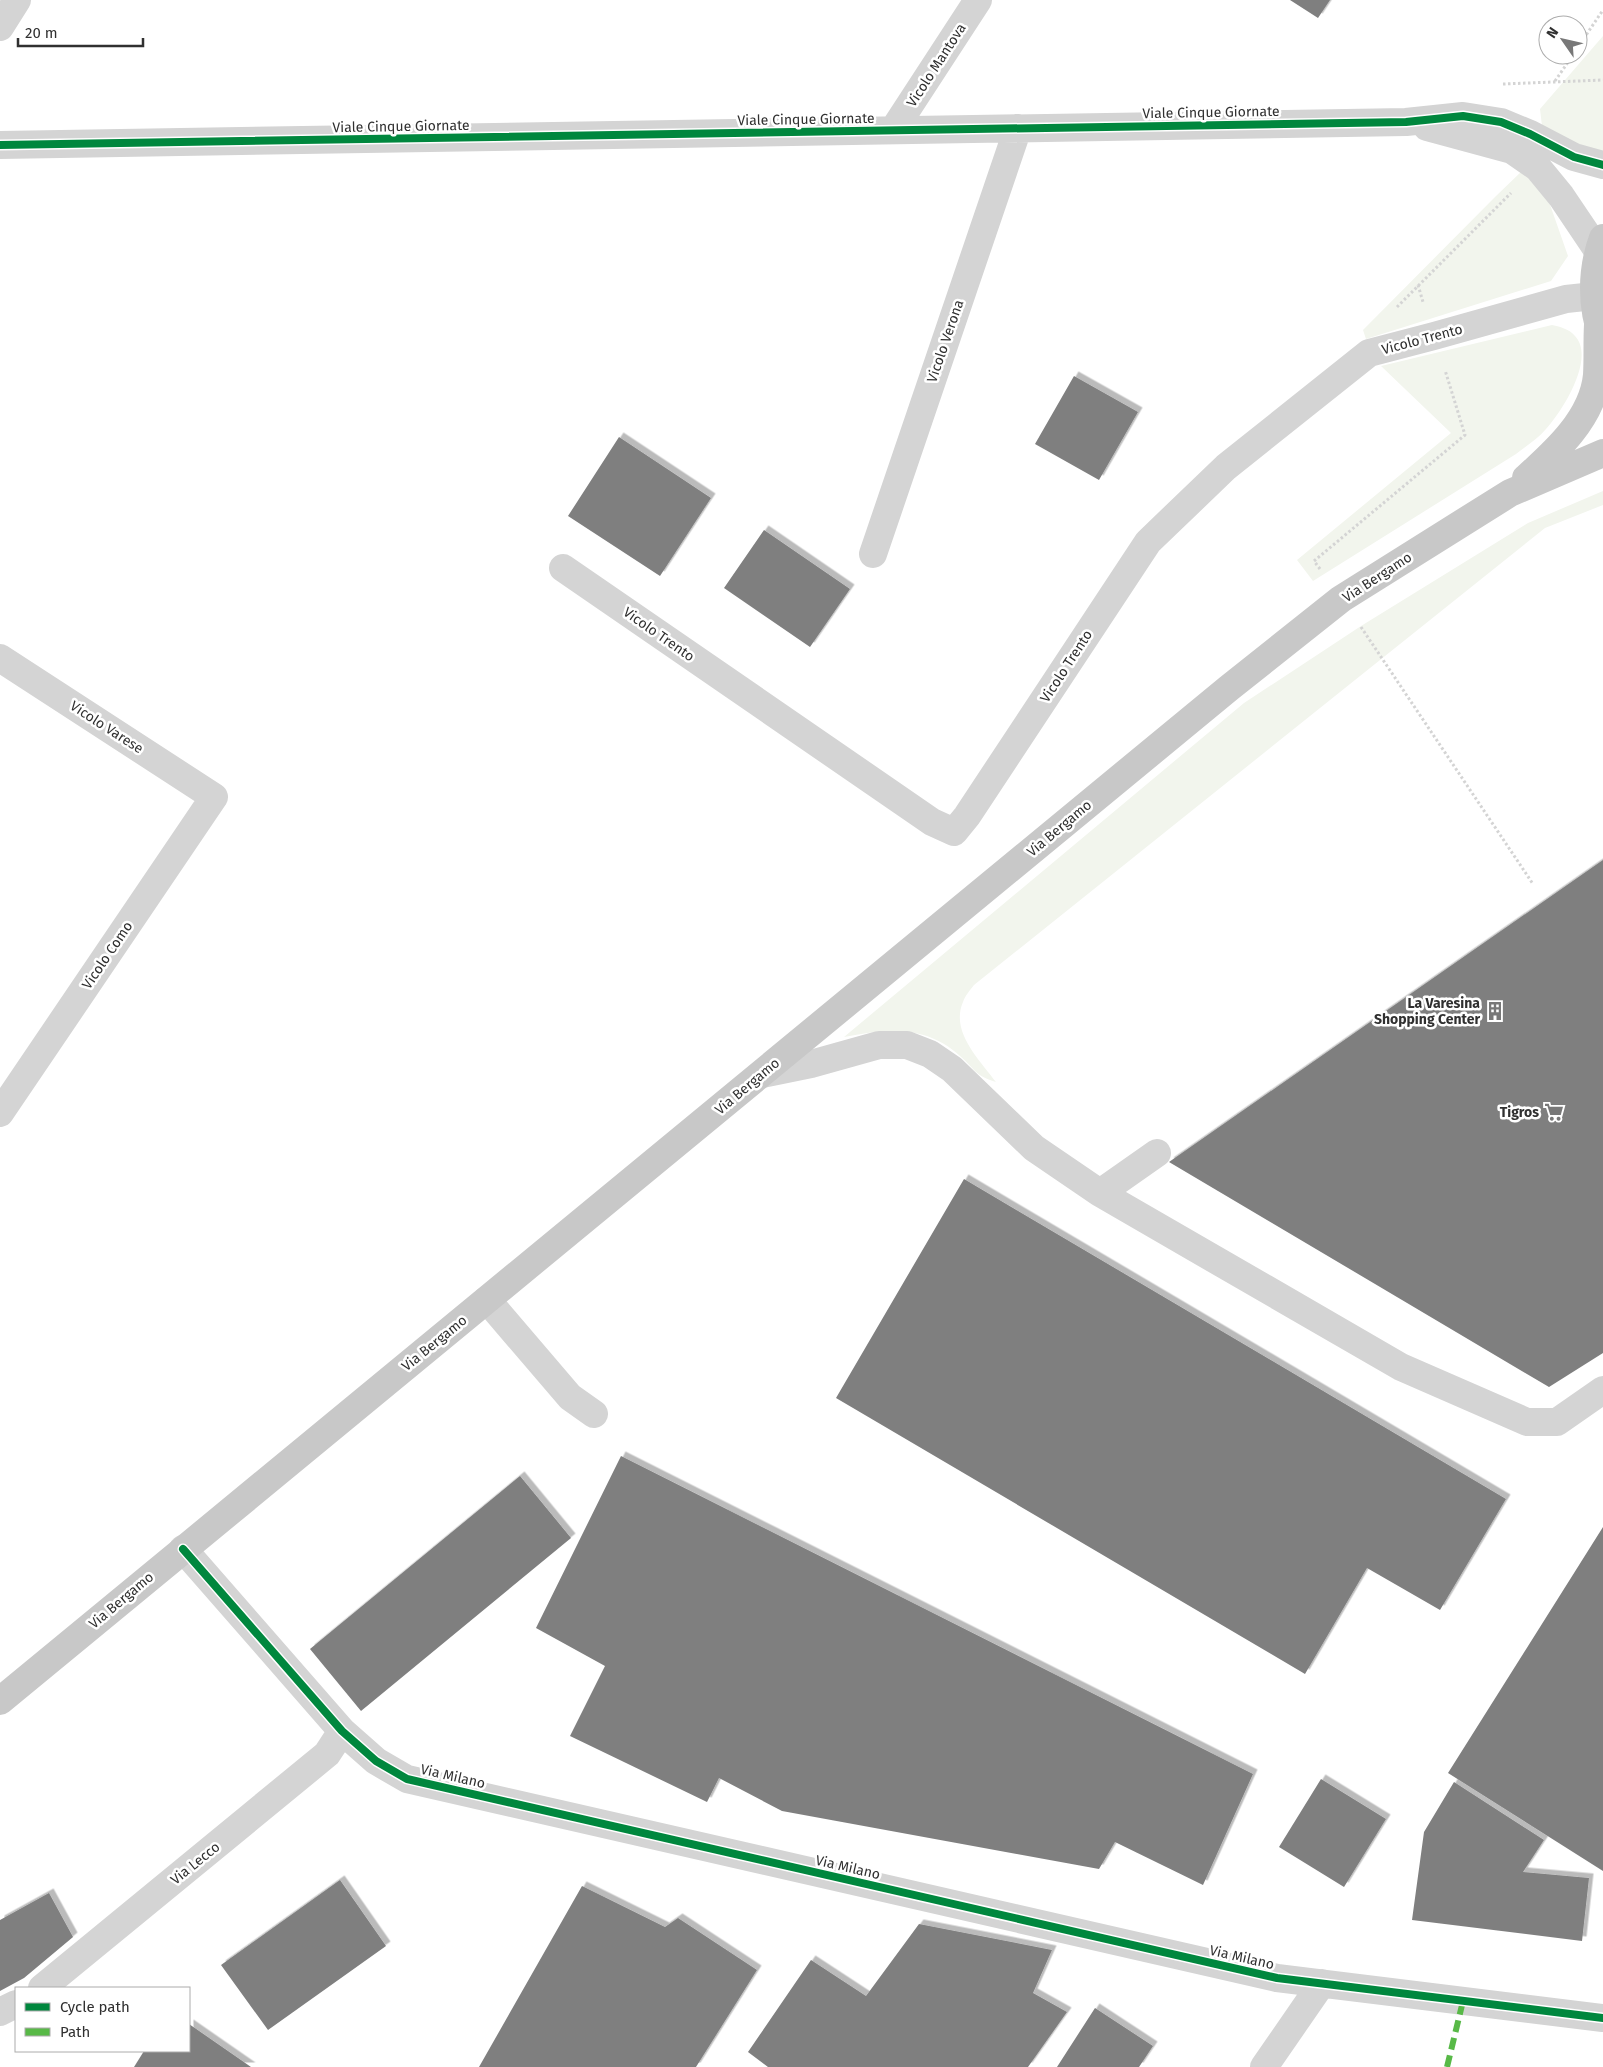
<svg xmlns="http://www.w3.org/2000/svg" width="1603" height="2067" font-family="'Fira Sans',sans-serif">
	<style>
		.green { fill: #f2f5ed }
		.building { fill: #7f7f7f; filter: url(#shadow) }
		.lines { fill: none; stroke-linecap: round; stroke-linejoin: round }
		.path { stroke: #d4d4d4; stroke-width: 3; stroke-dasharray: 2.5 2.5; stroke-linecap: butt }
		.minor { stroke: #d4d4d4; stroke-width: 28 }
		.major { stroke: #c8c8c8; stroke-width: 28 }
		.quiet { stroke: #58b947; stroke-width: 6; stroke-dasharray: 12 6; stroke-linecap: butt }
		.cycleway-casing { stroke: #fff; stroke-width: 11 }
		.cycleway { stroke: #00873e; stroke-width: 8 }
		.labels { text-anchor: middle; stroke-width: 5; stroke-linejoin: round; paint-order: stroke }
		.street-label { font-size: 14px; fill: #303030; stroke: #fff }
		.poi-label { font-size: 14px; font-weight: bold; fill: #303030; stroke: #fff; text-anchor: end }
	</style>
	<defs>
		<filter id="shadow"><feDropShadow dx="4.5" dy="-4.5" stdDeviation="0" flood-color="#0004"/></filter>
	</defs>
	<rect width="100%" height="100%" fill="#fff"/>
	<!-- green -->
	<path class="green" d="M1603 36V152L1592 151 1542 126 1540 109Z
		M1522 171 1547 196 1568 256 1551 281 1366 339 1363 330 1496 196Z
		M1552 325C1561 327 1569 329 1575 336 1596 358 1562 412 1546 429 1538 439 1526 446 1516 454L1313 581 1297 560 1451 433 1381 366Z
		M1603 491V505L1545 528 974 985C970 990 965 996 963 1002 950 1032 980 1060 996 1082 974 1075 976 1070 960 1056 925 1024 886 1029 844 1037L1244 703 1361 626 1528 523Z"/>
	<!-- building -->
	<path class="building" d="M1290 0H1330L1318 18Z
		M1074 376 1138 412 1099 480 1035 444Z
		M619 437 711 498 660 576 568 516Z
		M764 530 850 589 810 647 724 588Z
		M1603 860V1353L1549 1387 1169 1162Z
		M964 1179 1506 1499 1440 1610 1367 1568 1305 1674 836 1398Z
		M621 1456 1253 1774 1203 1885 1115 1842 1099 1869 782 1811 719 1778 707 1802 570 1736 605 1666 536 1628Z
		M520 1476 571 1538 361 1711 310 1649Z
		M1603 1527V1871L1448 1773Z
		M1321 1779 1386 1819 1344 1887 1279 1847Z
		M1454 1782 1544 1840 1523 1872 1589 1878 1582 1941 1412 1920 1424 1832Z
		M340 1880 386 1946 268 2030 221 1965Z
		M582 1886 665 1927 678 1918 757 1970 696 2067H479Z
		M49 1893 73 1937 24 1978 0 1991V1920Z
		M919 1924 1052 1950 1033 1993 1067 2012 1028 2067H768L748 2052 811 1960 866 1996Z
		M1095 2008 1153 2046 1139 2067H1057Z
		M189 2024 251 2067H134L144 2051H189Z"/>
	<g class="lines">
		<!-- path -->
		<path class="path" d="M1578 47 1603 10
			M1555 81 1573 55
			M1503 84 1603 80
			M1418 285 1423 302
			M1397 307 1511 193
			M1320 569 1314 561 1465 435 1445 370
			M1361 627 1533 884"/>
		<!-- minor -->
		<path class="minor" d="M0 27 17 0
			M1427 127 1512 150 1538 168 1561 196 1598 251
			M894 129 978 0
			M0 145 1406 122 1463 116 1501 122 1530 134 1574 157 1603 165
			M873 554 1018 128
			M563 568 932 822 954 832 967 816 1148 542 1226 467 1369 353 1434 336 1566 299 1594 296
			M0 658 214 797 0 1113
			M762 1074 811 1064 879 1045H907L930 1054 952 1069 1034 1148 1100 1193 1157 1153
			M1100 1193 1401 1367 1527 1422H1557L1603 1390
			M487 1300 570 1397 594 1414
			M183 1549 342 1731 376 1761 407 1779 1277 1978 1603 2018
			M42 1988 327 1754 342 1731
			M0 2012 16 2004
			M1264 2067 1322 1983"/>
		<!-- major -->
		<path class="major" d="M1603 238C1591 270 1591 307 1603 339
			M1526 478C1555 452 1593 418 1597 375 1598 359 1597 341 1598 325
			M0 1701 1229 688 1341 599 1510 493 1603 453"/>
		<!-- quiet -->
		<path class="quiet" d="M1447 2067 1463 2001"/>
		<!-- cycleway casing -->
		<g class="cycleway-casing">
			<path id="cycleway" d="M0 145 1406 122 1463 116 1501 122 1530 134 1574 157 1603 165
				M183 1549 342 1731 376 1761 407 1779 1277 1978 1603 2018"/>
		</g>
		<!-- cycleway -->
		<use href="#cycleway" class="cycleway"/>
	</g>
	<!-- icons -->
	<defs>
		<g id="building-bare" transform="scale(1.5)"><path d="M-4-6H4V6H1V3H-1V6H-4ZM-2.5-4.3h1.7v1.8h-1.7ZM.8-4.3h1.7v1.8H.8ZM-2.5-1h1.7V.8h-1.7ZM.8-1h1.7V.8H.8Z" fill="#787878" stroke="#fff" stroke-width="2.5" paint-order="stroke"/></g>
		<g id="supermarket-bare" transform="scale(1.5)"><path d="M-6-5.5h2.5l.6 2H6L4.5 2H-2.5L-4.4-4H-6ZM-1.5 3.2a1.3 1.3 0 1 0 .1 0ZM3 3.2a1.3 1.3 0 1 0 .1 0Z" fill="#787878" stroke="#fff" stroke-width="2.5" paint-order="stroke"/></g>
	</defs>
	<g fill-rule="evenodd">
		<use href="#building-bare" x="1495" y="1011"/>
		<use href="#supermarket-bare" x="1554" y="1112"/>
	</g>
	<g class="labels">
		<!-- street labels -->
		<g class="street-label">
			<text transform="translate(936 65) rotate(-57)" y="5">Vicolo Mantova</text>
			<text transform="translate(1211 112) rotate(-1)" y="5">Viale Cinque Giornate</text>
			<text transform="translate(806 119) rotate(-1)" y="5">Viale Cinque Giornate</text>
			<text transform="translate(401 126) rotate(-1)" y="5">Viale Cinque Giornate</text>
			<text transform="translate(1422 339) rotate(-15)" y="5">Vicolo Trento</text>
			<text transform="translate(945 341) rotate(-71)" y="5">Vicolo Verona</text>
			<text transform="translate(1377 577) rotate(-33)" y="5">Via Bergamo</text>
			<text transform="translate(659 634) rotate(35)" y="5">Vicolo Trento</text>
			<text transform="translate(1066 666) rotate(-57)" y="5">Vicolo Trento</text>
			<text transform="translate(107 727) rotate(33)" y="5">Vicolo Varese</text>
			<text transform="translate(1059 828) rotate(-40)" y="5">Via Bergamo</text>
			<text transform="translate(107 955) rotate(-56)" y="5">Vicolo Como</text>
			<text transform="translate(747 1086) rotate(-40)" y="5">Via Bergamo</text>
			<text transform="translate(434 1343) rotate(-39)" y="5">Via Bergamo</text>
			<text transform="translate(121 1600) rotate(-40)" y="5">Via Bergamo</text>
			<text transform="translate(453 1776) rotate(13)" y="5">Via Milano</text>
			<text transform="translate(195 1863) rotate(-39)" y="5">Via Lecco</text>
			<text transform="translate(848 1867) rotate(13)" y="5">Via Milano</text>
			<text transform="translate(1242 1957) rotate(13)" y="5">Via Milano</text>
		</g>
		<!-- poi labels -->
		<g class="poi-label">
			<text x="1480" y="1008">La Varesina<tspan x="1480" dy="16">Shopping Center</tspan></text>
			<text x="1539" y="1117">Tigros</text>
		</g>
	</g>
	<!-- legend -->
	<rect x="15" y="1987" width="175" height="65" fill="#ffffff" stroke="#acacac"/>
	<rect x="25" y="2003" width="25" height="8" fill="#00873e" stroke="#acacac"/>
	<text x="60" y="2012" font-size="15" fill="#303030">Cycle path</text>
	<rect x="25" y="2028" width="25" height="8" fill="#58b947" stroke="#acacac"/>
	<text x="60" y="2037" font-size="15" fill="#303030">Path</text>
	<!-- north arrow -->
	<g transform="translate(1563 40) rotate(304)"><circle r="24" fill="#ffffff" stroke="#acacac"/>
	<path d="M0-4L9 19L0 12L-9 19Z" fill="#787878"/>
	<text y="-8" font-size="14" font-weight="bold" text-anchor="middle" fill="#303030">N</text>
	</g>
	<!-- scale -->
	<path d="M18 38v8h125v-8" fill="none" stroke="#303030" stroke-width="2.5"/>
	<text x="25" y="38" font-size="15" fill="#303030" stroke="#ffffff" stroke-width="4" paint-order="stroke">20 m</text>
</svg>
